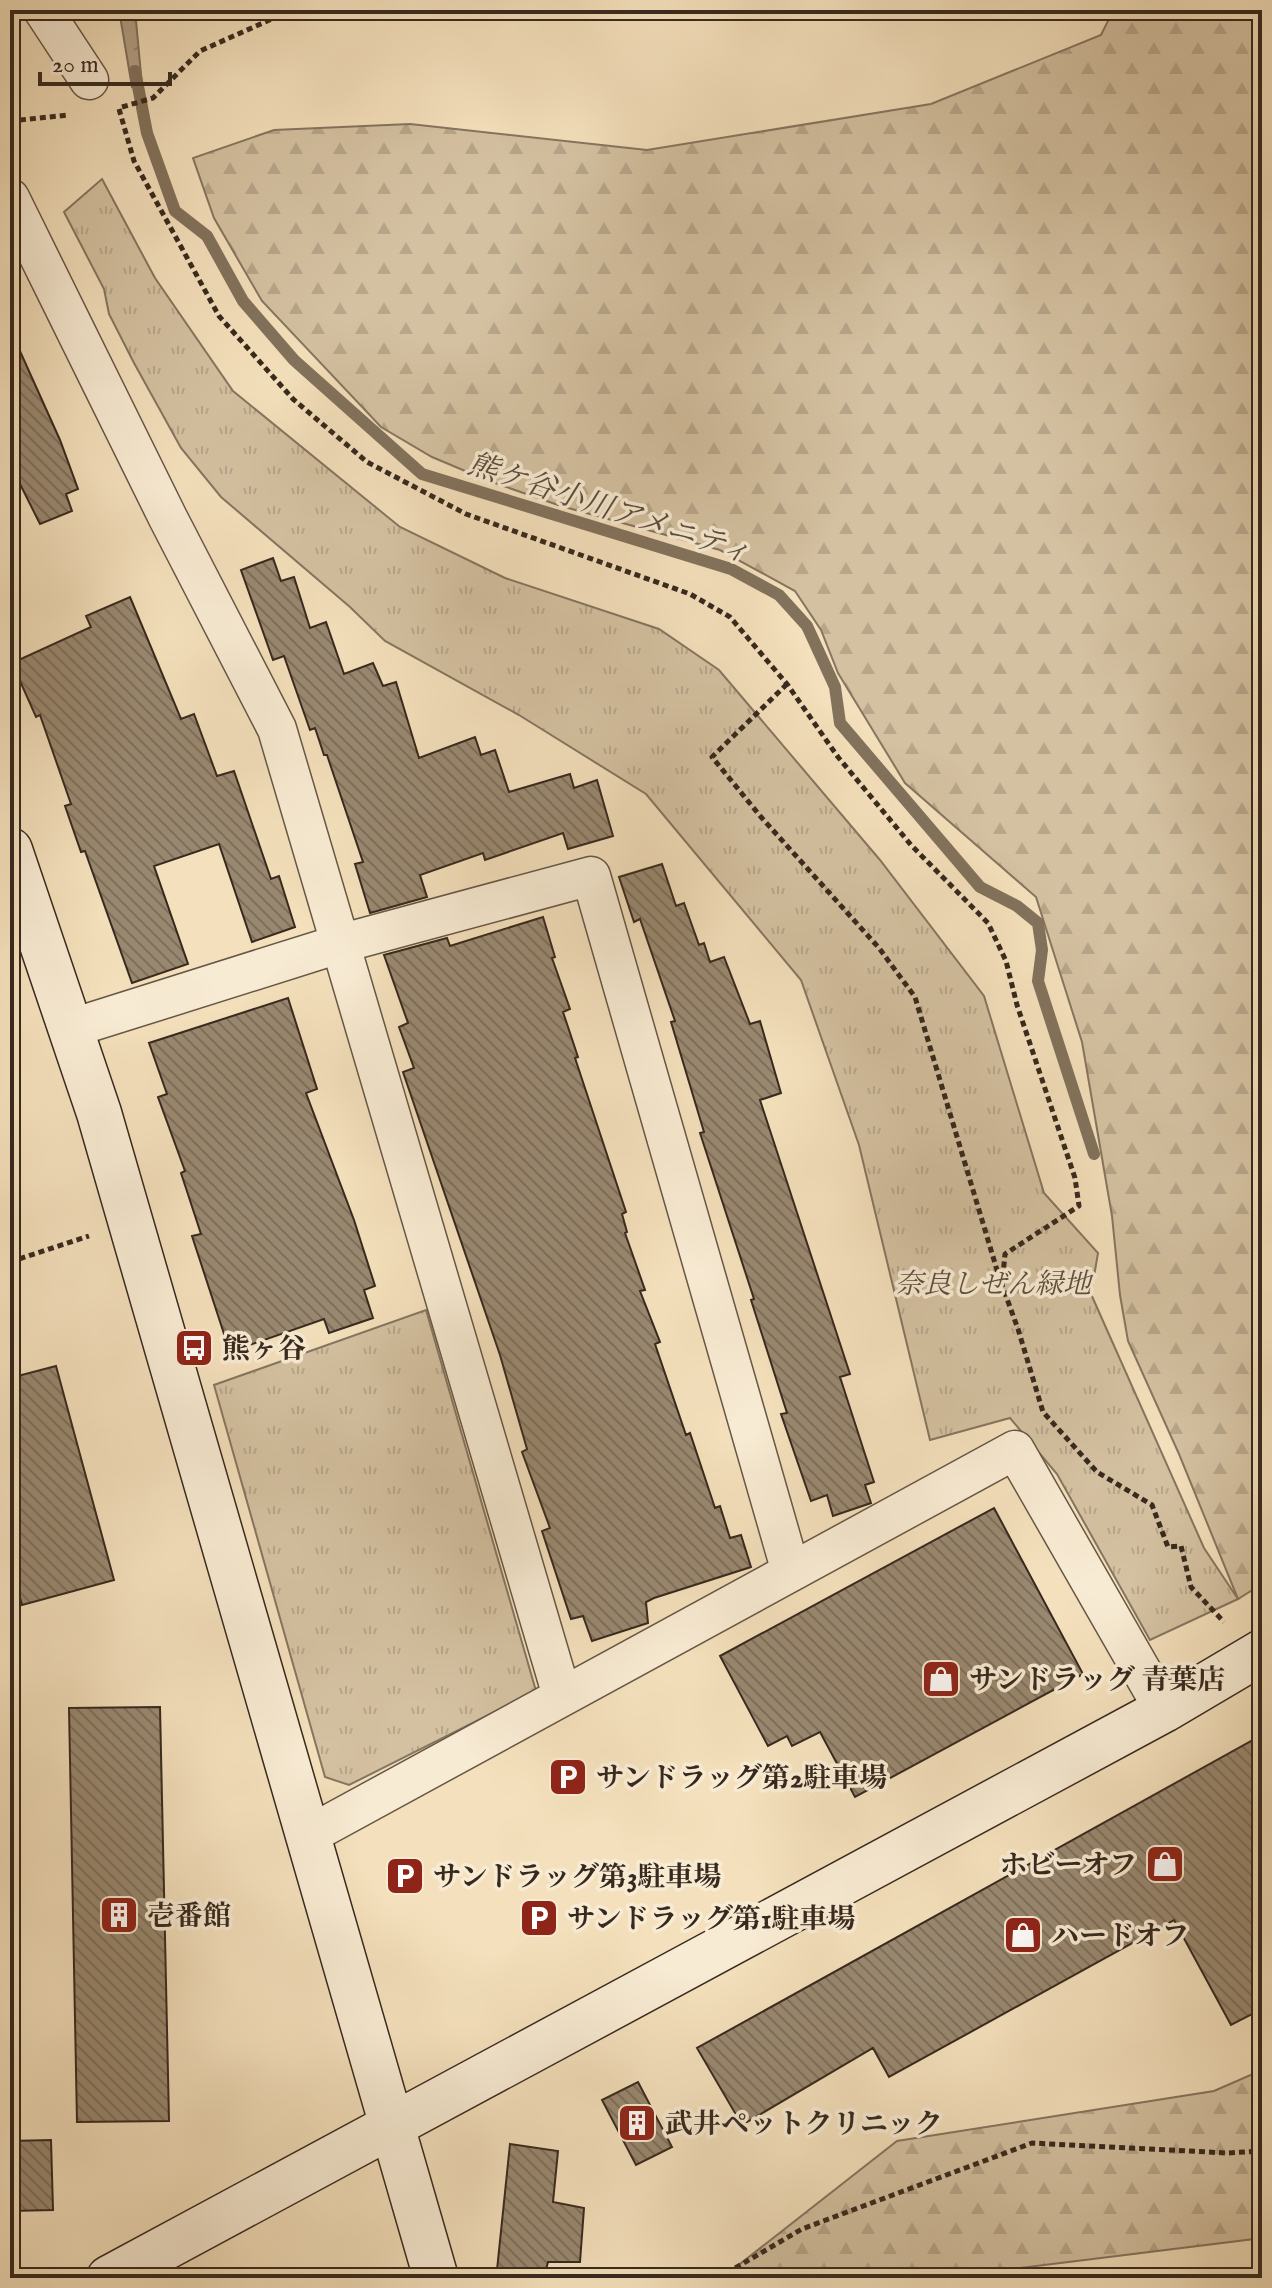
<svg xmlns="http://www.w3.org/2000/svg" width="1272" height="2288" font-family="'IM FELL English','Noto Serif JP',serif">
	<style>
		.forest { fill: url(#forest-firs); stroke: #867560; stroke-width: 2 }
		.park { fill: url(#park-tufts); stroke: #867560; stroke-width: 2 }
		.water { fill: url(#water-ripples); stroke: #82725c; stroke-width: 2 }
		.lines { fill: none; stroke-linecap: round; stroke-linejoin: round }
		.stream { stroke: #82725c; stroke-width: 12 }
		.building { fill: url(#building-back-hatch); stroke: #37291e; stroke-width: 2 }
		.street-casing { stroke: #665746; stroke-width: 41 }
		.secondary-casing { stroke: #37291e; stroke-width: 47 }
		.path { stroke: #37291e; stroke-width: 5; stroke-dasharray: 6 4; stroke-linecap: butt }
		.street { stroke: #f8ebd3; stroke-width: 38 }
		.secondary { stroke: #f8ebd3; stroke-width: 44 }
		.labels { text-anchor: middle; stroke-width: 7; stroke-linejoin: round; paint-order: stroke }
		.park-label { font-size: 28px; font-style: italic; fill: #5e4f3f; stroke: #f8ebd3 }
		.poi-label { font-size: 28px; font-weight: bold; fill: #37291e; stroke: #f8ebd3; text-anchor: start }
		.water-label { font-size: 30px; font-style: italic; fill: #5c4d3d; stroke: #f8ebd3 }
	</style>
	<defs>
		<pattern id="forest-firs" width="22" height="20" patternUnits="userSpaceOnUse" patternTransform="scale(2)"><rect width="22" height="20" fill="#d4c1a1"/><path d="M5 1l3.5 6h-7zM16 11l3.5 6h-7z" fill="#b7a68a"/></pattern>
		<pattern id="park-tufts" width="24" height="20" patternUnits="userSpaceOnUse" patternTransform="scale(2)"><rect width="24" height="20" fill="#d4c1a1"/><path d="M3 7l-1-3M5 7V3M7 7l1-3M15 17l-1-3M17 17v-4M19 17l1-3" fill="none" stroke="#b7a68a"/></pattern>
		<pattern id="water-ripples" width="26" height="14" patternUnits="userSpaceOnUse" patternTransform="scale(2)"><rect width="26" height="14" fill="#b4a286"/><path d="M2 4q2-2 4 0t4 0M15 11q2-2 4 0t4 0" fill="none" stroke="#93846d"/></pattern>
		<pattern id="building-back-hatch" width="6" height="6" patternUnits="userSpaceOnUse" patternTransform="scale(2)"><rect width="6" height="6" fill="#998870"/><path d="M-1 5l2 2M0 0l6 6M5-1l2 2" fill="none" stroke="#7e6f5b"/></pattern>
	</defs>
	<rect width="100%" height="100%" fill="#f4e0bc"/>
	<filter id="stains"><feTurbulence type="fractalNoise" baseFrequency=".0025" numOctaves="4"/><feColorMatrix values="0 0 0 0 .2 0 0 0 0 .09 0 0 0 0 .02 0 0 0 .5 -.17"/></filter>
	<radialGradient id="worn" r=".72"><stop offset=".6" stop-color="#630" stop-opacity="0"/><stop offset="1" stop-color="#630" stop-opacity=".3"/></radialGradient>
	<!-- forest -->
	<path class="forest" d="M1108 10H1262V1584L1238 1599 1179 1454 1128 1341 1120 1295 1112 1216 1082 1042 1036 897 905 783 838 673 821 630 795 591 720 550 561 506 489 481 432 457 381 427 262 301 214 218 193 158 274 130 410 124 647 150 931 104 1101 35 1110 17Z
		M1262 2070V2238L940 2278H722L897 2141 1214 2091Z"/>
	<!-- park -->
	<path class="park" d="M102 179 155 278 233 391 400 527 505 578 659 629 719 670 880 860 984 996 1044 1193 1098 1253 1091 1294 1204 1548 1238 1599 1150 1640 1057 1474 1010 1418 930 1440 859 1145 801 980 646 794 519 715 385 641 350 607 221 497 181 448 134 363 109 314 104 289 64 212Z
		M426 1310 536 1691 349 1785 325 1777 214 1385Z"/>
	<!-- water -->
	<path class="water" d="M119 10H135L142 85 132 87Z"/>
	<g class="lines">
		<!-- stream -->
		<path class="stream" d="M135 71 147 133 175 211 207 236 243 301 294 360 422 474 731 569 779 595 807 626 835 687 840 723 980 887 1017 906 1038 923 1042 950 1038 981 1094 1154"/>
	</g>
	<!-- building -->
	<path class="building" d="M10 329 60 440 78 489 66 494 72 511 40 524 10 464Z
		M273 558 281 581 294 577 310 628 326 622 344 674 373 663 383 686 396 682 419 758 475 737 481 755 495 750 509 792 570 774 574 788 597 780 613 836 568 849 563 833 485 860 483 853 420 875 427 897 370 913 355 864 363 862 327 755H324L315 728 310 730 284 656 273 660 241 570Z
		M130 597 181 719 194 714 217 776 234 771 271 879 279 876 295 927 252 942 219 844 154 866 188 964 132 983 85 851 81 852 65 806 71 804 40 715 36 717 12 663 91 627 86 616Z
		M662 864 676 906 684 903 699 945 704 943 710 962 724 957 750 1024 760 1021 781 1093 760 1100 850 1374 840 1377 874 1482 865 1485 871 1503 833 1516 827 1495 811 1501 781 1414 787 1413 751 1300 754 1299 700 1133 704 1132 671 1022 675 1021 640 919 634 922 619 877Z
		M543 917 555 957 552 958 570 1009 563 1012 578 1057 575 1058 626 1212 622 1214 627 1232 625 1233 645 1290 640 1291 660 1342 655 1344 686 1435 690 1433 715 1508 720 1506 730 1538 741 1535 751 1567 654 1598 646 1602 648 1623 592 1641 583 1616 571 1619 542 1531 550 1528 522 1452 527 1449 500 1355 403 1072 414 1068 399 1027 408 1023 384 955 447 938 450 946Z
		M288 998 317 1089 306 1093 354 1220 375 1286 364 1290 373 1318 329 1333 324 1319 241 1348 238 1339 227 1343 192 1236 201 1234 181 1173 185 1171 158 1097 167 1094 149 1043Z
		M56 1366 114 1580 22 1605 10 1560V1378Z
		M994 1508 1083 1674 855 1797 820 1732 792 1746 787 1736 768 1746 720 1656Z
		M160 1707 169 2121 77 2122 69 1708Z
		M1262 1735V2009L1231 2025 1174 1920 889 2077 873 2048 742 2125 697 2048Z
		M638 2082 672 2147 636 2165 602 2100Z
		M51 2140 53 2210 10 2211V2141Z
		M510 2144 558 2151 553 2202 584 2208 580 2262H548L544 2277 497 2270Z"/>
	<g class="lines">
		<!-- street casing -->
		<g class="street-casing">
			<path id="street" d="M43 10 89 80
				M10 198 168 518 277 729 562 1696
				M72 1028 339 944 591 876 791 1572
				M307 1836 1015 1450 1164 1710"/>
		</g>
		<!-- secondary casing -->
		<g class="secondary-casing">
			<path id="secondary" d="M10 850 99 1113 436 2278
				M109 2278 1164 1710 1262 1652"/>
		</g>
		<!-- path -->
		<path class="path" d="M486 10 559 18 650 10
			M651 10 732 15
			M122 107 153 98 200 51 283 14H343L368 10
			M119 109 134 161 219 316 293 399 367 462 466 514 690 594 730 617 787 684 838 757 911 845 988 923 1006 961 1017 1005 1075 1178 1079 1206 1005 1254 1002 1285 1018 1329 1043 1412 1097 1472 1152 1505 1168 1547 1181 1546 1191 1587 1224 1622
			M10 121 69 115
			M787 684 712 757 761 817 879 948 915 997 1000 1280
			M10 1262 89 1236
			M718 2278 802 2229 1032 2143 1227 2153 1262 2151"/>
		<!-- street -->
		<use href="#street" class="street"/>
		<!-- secondary -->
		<use href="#secondary" class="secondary"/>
	</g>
	<!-- icons -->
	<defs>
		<g id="bus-square" transform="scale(2)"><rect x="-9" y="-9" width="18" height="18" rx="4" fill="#8f2418" stroke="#f8ebd3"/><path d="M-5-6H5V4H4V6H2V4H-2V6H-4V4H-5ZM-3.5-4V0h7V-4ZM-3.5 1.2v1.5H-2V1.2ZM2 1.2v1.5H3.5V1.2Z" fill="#fff"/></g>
		<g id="shop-square" transform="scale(2)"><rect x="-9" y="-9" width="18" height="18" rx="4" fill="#8f2418" stroke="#f8ebd3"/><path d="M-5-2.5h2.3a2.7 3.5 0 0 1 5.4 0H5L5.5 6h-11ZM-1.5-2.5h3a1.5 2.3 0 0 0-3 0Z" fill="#fff"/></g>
		<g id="parking-square" transform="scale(2)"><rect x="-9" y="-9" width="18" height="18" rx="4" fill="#8f2418" stroke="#f8ebd3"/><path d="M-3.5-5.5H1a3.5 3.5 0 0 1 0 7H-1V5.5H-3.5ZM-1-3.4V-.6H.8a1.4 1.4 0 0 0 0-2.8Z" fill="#fff"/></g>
		<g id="building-square" transform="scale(2)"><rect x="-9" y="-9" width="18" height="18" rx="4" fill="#8f2418" stroke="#f8ebd3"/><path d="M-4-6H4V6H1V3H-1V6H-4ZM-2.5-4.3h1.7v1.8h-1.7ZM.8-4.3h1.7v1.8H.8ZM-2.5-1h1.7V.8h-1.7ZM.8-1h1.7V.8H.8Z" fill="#fff"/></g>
	</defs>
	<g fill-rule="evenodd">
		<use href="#bus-square" x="194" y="1348"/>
		<use href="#shop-square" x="941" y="1679"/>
		<use href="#parking-square" x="568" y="1777"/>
		<use href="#shop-square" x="1165" y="1864"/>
		<use href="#parking-square" x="405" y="1876"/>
		<use href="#building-square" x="119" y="1915"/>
		<use href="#parking-square" x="539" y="1918"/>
		<use href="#shop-square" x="1023" y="1935"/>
		<use href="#building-square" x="637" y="2123"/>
	</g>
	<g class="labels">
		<!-- park labels -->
		<g class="park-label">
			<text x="993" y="1293">奈良しぜん緑地</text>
		</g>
		<!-- poi labels -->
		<g class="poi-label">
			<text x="222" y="1358">熊ヶ谷</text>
			<text x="969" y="1689">サンドラッグ 青葉店</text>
			<text x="596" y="1787">サンドラッグ第2駐車場</text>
			<text x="1137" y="1874" text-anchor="end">ホビーオフ</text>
			<text x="433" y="1886">サンドラッグ第3駐車場</text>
			<text x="147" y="1925">壱番館</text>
			<text x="567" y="1928">サンドラッグ第1駐車場</text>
			<text x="1051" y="1945">ハードオフ</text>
			<text x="665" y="2133">武井ペットクリニック</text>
		</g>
		<!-- water labels -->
		<g class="water-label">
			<text transform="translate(610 508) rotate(18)" y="10">熊ケ谷小川アメニティ</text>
		</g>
	</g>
	<!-- margin -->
	<rect width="1272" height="2288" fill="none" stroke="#f4e0bc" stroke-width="40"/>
	<rect x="12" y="12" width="1248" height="2264" fill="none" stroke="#37291e" stroke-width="4"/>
	<rect x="20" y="20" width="1232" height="2248" fill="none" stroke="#37291e" stroke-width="2"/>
	<!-- scale -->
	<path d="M40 72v12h130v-12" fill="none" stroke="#37291e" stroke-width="4"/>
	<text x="52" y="72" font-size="24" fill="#37291e" stroke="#f8ebd3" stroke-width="6" paint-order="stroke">20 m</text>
	<rect width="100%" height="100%" filter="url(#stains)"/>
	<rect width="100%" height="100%" fill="url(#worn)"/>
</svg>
